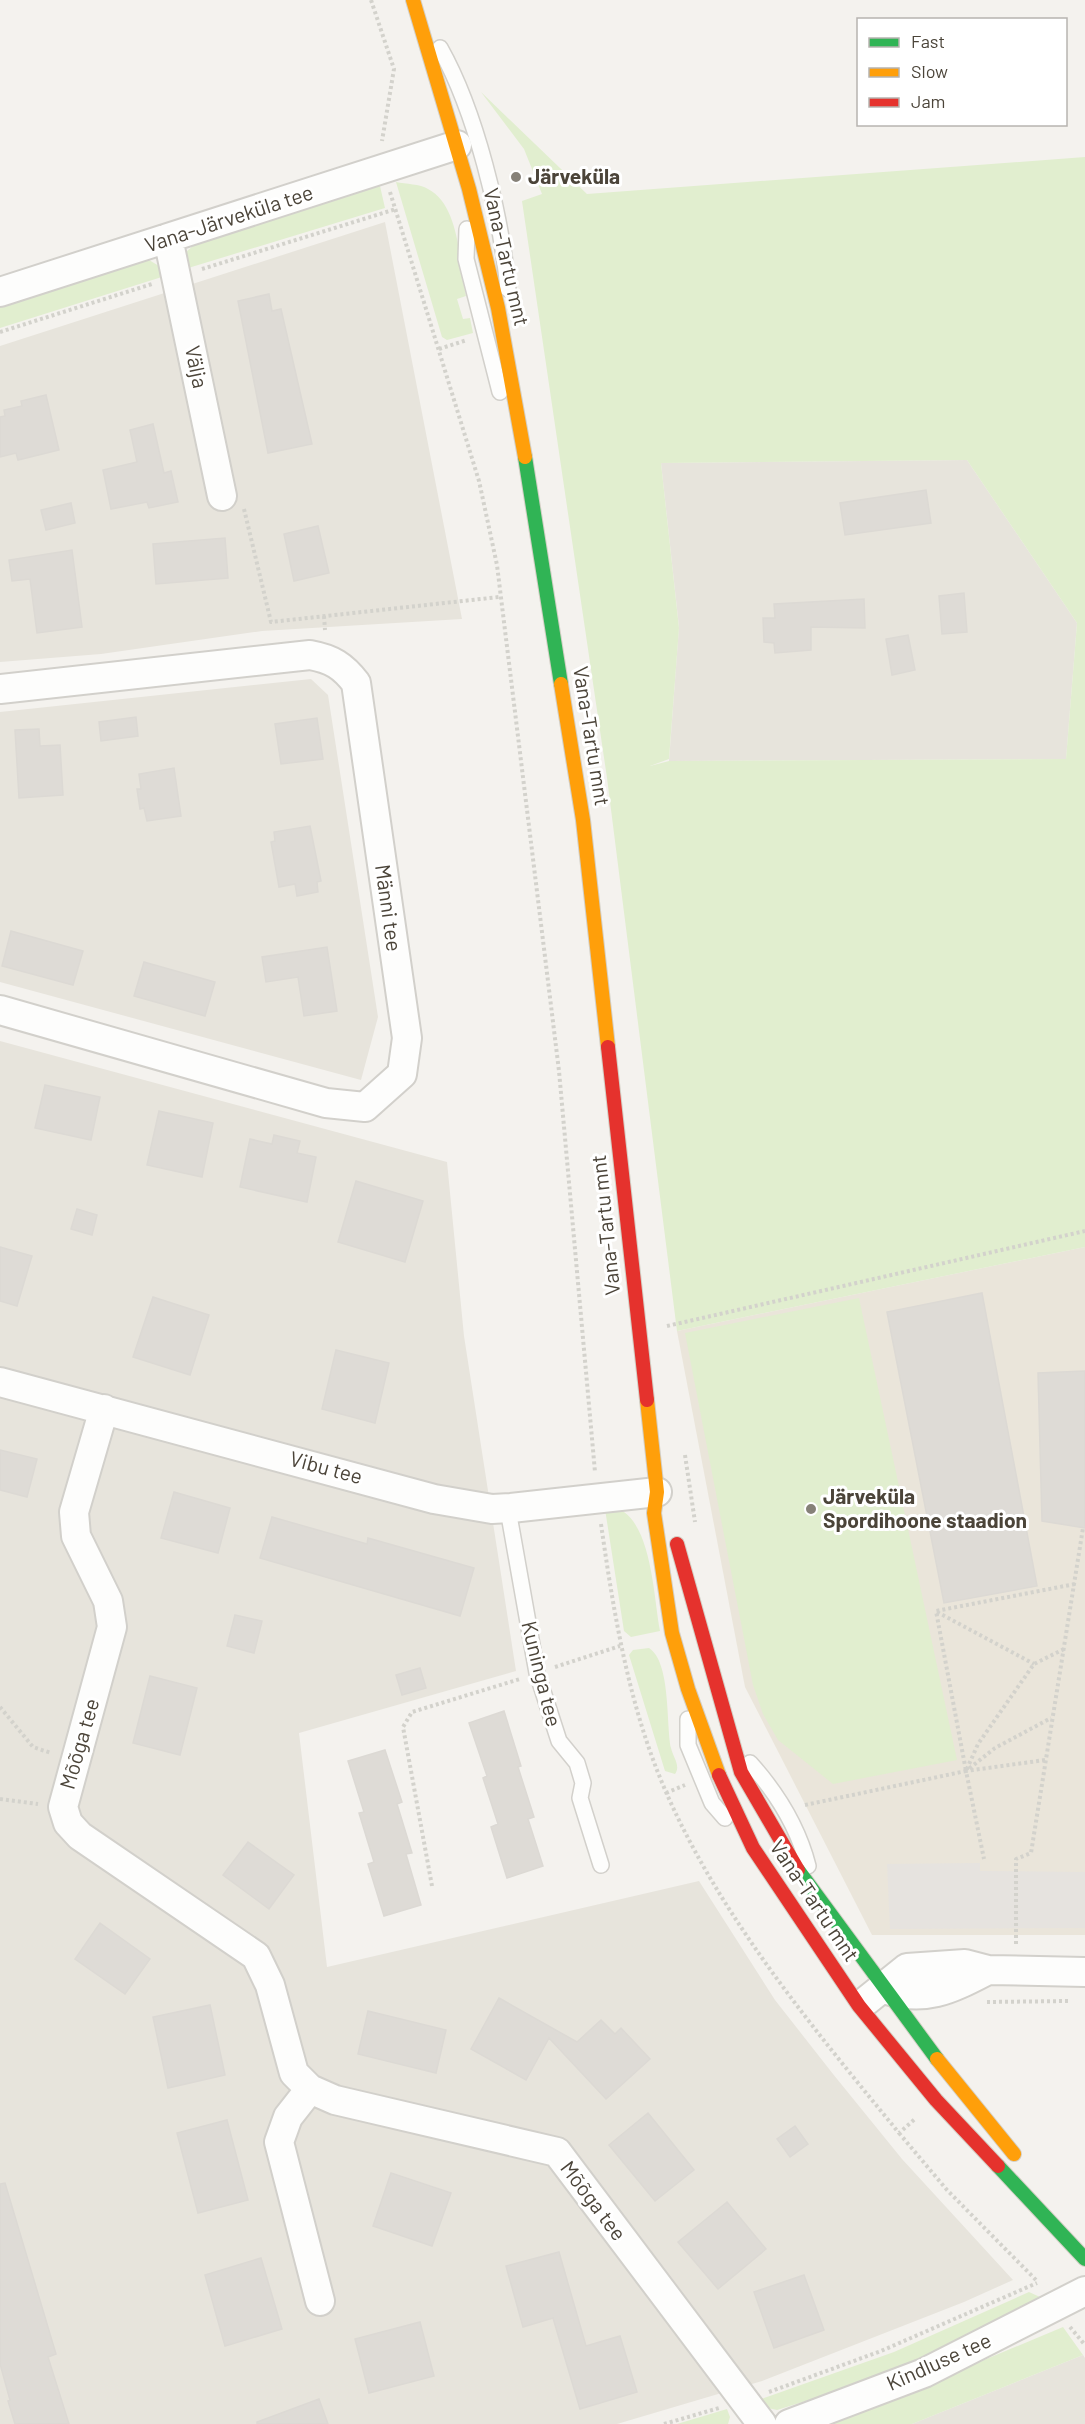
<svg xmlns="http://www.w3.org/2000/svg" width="1085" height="2424" font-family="Barlow,sans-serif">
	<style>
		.residential { fill: #e7e4dc }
		.education { fill: #eae5da }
		.green { fill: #e1eecf; fill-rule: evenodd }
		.parking { fill: #e6e3df }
		.building { fill: #dedbd6; stroke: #dcd9d4; stroke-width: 1.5 }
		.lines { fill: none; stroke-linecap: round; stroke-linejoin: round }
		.lane-casing { stroke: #d2d0cb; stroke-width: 18 }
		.street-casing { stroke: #d2d0cb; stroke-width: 32 }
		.fast-casing { stroke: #d3cfc5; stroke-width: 16 }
		.slow-casing { stroke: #d3cfc5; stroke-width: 16 }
		.jam-casing { stroke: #d3cfc5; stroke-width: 16 }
		.path { stroke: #d3d2cc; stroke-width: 4; stroke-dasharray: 3 3; stroke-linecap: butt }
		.lane { stroke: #fdfdfc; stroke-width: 15 }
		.street { stroke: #fdfdfc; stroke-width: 28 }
		.fast { stroke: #30b455; stroke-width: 14 }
		.slow { stroke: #ff9f0a; stroke-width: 14 }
		.jam { stroke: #e5322d; stroke-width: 14 }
		.poi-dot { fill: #868178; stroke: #fff; stroke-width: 2 }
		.labels { text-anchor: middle; stroke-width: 6; stroke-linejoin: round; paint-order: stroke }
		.poi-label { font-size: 21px; font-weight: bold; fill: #4b4439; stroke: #fff; text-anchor: start }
		.street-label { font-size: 21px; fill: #4b4439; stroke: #fff }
	</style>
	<rect width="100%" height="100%" fill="#f4f2ee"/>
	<!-- residential -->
	<path class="residential" d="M385 222 462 619 262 631 101 654 0 662V346Z
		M967 460 1077 623 1066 759 669 761 679 627 661 463Z
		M311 679 328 695 378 1017 361 1080 0 982V712Z
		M0 1041 447 1162 464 1336 516 1671 299 1733 327 1967 699 1881 775 2000 833 2074 902 2159 1013 2280 964 2302 762 2381 617 2424H0Z
		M1083 2355 1085 2358V2424H912Z"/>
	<!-- education -->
	<path class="education" d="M1085 1247V1935H872L745 1687 677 1331Z"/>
	<!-- green -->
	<path class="green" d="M481 92 587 194 1085 157V1247L677 1331 607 778 522 201 542 194 524 149ZM967 460 1077 623 1066 759 669 761 650 766 669 759 679 628 661 463Z
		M396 182C406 184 420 184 428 189 460 205 460 266 466 296L457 299 463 319 470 318 473 333 447 340 442 337Z
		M380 186 385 208 185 269 186 252 194 245Z
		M149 260 159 266 165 276 0 328V306Z
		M859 1298 957 1760 833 1784 778 1740 763 1714 753 1685 685 1333Z
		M605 1509C611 1510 619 1509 624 1512 652 1532 654 1599 660 1631L631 1637 624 1631Z
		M649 1648C671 1662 666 1724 671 1748 673 1757 681 1766 675 1774L665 1771 629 1655 633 1650Z
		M1029 2292 1040 2297 968 2339 860 2384 777 2410 759 2406 756 2401 894 2352Z
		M1063 2327 1083 2355 912 2424H831Z
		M727 2409 730 2417 728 2424H677Z"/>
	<!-- parking -->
	<path class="parking" d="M980 1863V1871L1085 1872V1928L890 1929 887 1864Z"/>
	<!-- building -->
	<path class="building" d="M269 294 272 311 281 309 312 444 268 453 238 301Z
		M46 395 59 450 18 460 16 453 0 457V417L5 416 4 410 22 406 21 401Z
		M153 424 164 473 171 471 178 502 149 508 147 502 111 509 103 470 137 462 130 430Z
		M926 490 931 523 845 535 840 503Z
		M71 503 75 523 46 530 41 510Z
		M318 526 329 573 294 581 284 534Z
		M225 538 228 578 156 584 153 544Z
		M72 550 82 627 37 633 30 579 12 581 9 560Z
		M964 593 967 632 942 634 939 596Z
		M864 599 865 628 811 627V650L775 653 774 643 764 642 763 618H775L774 604Z
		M908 635 915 670 892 675 886 639Z
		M136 717 138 736 101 741 99 722Z
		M317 718 323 759 281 764 275 724Z
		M39 729 40 746 60 745 63 795 19 798 15 730Z
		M174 768 181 816 147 821 144 808 140 809 137 789H141L139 774Z
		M310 826 321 881 317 882 318 892 297 896 295 884 279 887 271 842 275 841 274 832Z
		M11 931 83 951 73 985 2 966Z
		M327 947 337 1011 304 1016 298 977 266 982 262 957Z
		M144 962 215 982 205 1016 134 996Z
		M45 1085 100 1097 91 1140 35 1128Z
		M159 1111 213 1123 202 1177 147 1165Z
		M274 1135 300 1141 297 1153 316 1157 307 1202 240 1187 250 1139 272 1144Z
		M356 1181 423 1201 405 1262 338 1242Z
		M77 1209 97 1215 92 1235 71 1229Z
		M0 1247 32 1256 17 1306 0 1301Z
		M982 1293 1037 1586 944 1603 887 1312Z
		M153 1297 209 1315 190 1375 133 1357Z
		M336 1350 389 1363 375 1423 322 1409Z
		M1085 1371V1528L1042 1521 1038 1373Z
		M0 1450 37 1459 27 1497 0 1490Z
		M174 1492 230 1508 218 1553 161 1538Z
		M272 1517 367 1544 368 1538 474 1568 460 1616 260 1558Z
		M235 1615 262 1621 254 1653 227 1646Z
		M420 1668 426 1688 402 1695 396 1675Z
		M150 1676 197 1688 180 1755 133 1743Z
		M504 1711 521 1766 518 1767 534 1817 528 1819 543 1866 507 1878 491 1827 498 1824 483 1778 487 1776 469 1723Z
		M385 1750 402 1802 397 1804 412 1853 406 1854 421 1905 384 1916 368 1864 374 1862 359 1813 364 1812 348 1761Z
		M248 1842 294 1875 269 1909 223 1875Z
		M100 1923 150 1959 125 1994 75 1959Z
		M499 1998 577 2042 601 2020 615 2034 621 2028 650 2059 606 2099 549 2038 526 2080 471 2049Z
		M210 2005 225 2075 168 2088 153 2017Z
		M368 2011 446 2030 436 2073 358 2054Z
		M648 2113 694 2170 655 2201 609 2145Z
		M227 2120 248 2200 198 2213 177 2133Z
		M795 2126 808 2144 790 2157 777 2139Z
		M391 2173 451 2193 432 2246 373 2226Z
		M5 2183 56 2354 48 2357 69 2424H15L8 2401 10 2400 0 2364V2184Z
		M727 2202 766 2249 718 2289 678 2242Z
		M559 2252 586 2346 620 2336 637 2392 580 2409 553 2318 523 2327 506 2266Z
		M261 2258 282 2329 225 2346 205 2275Z
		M804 2275 824 2330 774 2348 754 2292Z
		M420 2322 434 2376 369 2393 355 2339Z
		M319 2399 328 2424H257V2422Z"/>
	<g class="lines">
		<!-- lane casing -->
		<g class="lane-casing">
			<path id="lane" d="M440 48C476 112 501 215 508 289
				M467 229 466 259 500 392
				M511 1508 510 1521 537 1673 559 1741 577 1763 583 1783 580 1798 601 1865
				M688 1719V1745L712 1803 725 1818
				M750 1763C777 1793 798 1827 808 1866"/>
		</g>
		<!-- street casing -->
		<g class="street-casing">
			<path id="street" d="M168 238 222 496
				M0 292 457 145
				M0 689 310 655C332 659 343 666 356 683L407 1038 402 1074 365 1107 326 1103 0 1010
				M0 1382 434 1499 492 1509 511 1508 657 1492
				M104 1409 74 1512 76 1536 108 1601 112 1627 63 1807 68 1823 80 1836 256 1956 270 1985 294 2073 310 2089 335 2100 557 2152 762 2424
				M884 1989C926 2003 951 1989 988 1970
				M866 2001 907 1968 965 1964 988 1970 1085 1972
				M310 2089 288 2117 279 2142 320 2301
				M789 2424 924 2373 1085 2291"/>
		</g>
		<!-- fast casing -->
		<g class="fast-casing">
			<path id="fast" d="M525 457 561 684
				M798 1870 937 2059
				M998 2166 1085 2259"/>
		</g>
		<!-- slow casing -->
		<g class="slow-casing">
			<path id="slow" d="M413 0 469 189 498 308 525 457
				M561 684 583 820 608 1047
				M647 1400 657 1492 654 1513 672 1633 688 1689 719 1775
				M937 2059 1014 2154"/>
		</g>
		<!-- jam casing -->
		<g class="jam-casing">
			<path id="jam" d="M608 1047 647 1400
				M677 1544 741 1772 798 1870
				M719 1775 753 1848 859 2006 936 2100 998 2166"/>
		</g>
		<!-- path -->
		<path class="path" d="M371 0 394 69 382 141
			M390 192 479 481 497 565 559 1071 595 1472
			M202 269 396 209
			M0 332 152 284
			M439 349 467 340
			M244 509 271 622 499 597
			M324 616 325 630
			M667 1326 1085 1231
			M685 1455 695 1522
			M601 1524C614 1615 629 1707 666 1792 721 1918 813 2028 899 2133L915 2119
			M937 1612 1034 1664
			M1064 1649 1034 1664 978 1744 966 1771 936 1611 1075 1584
			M555 1667 620 1646
			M0 1707 33 1747 51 1753
			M1045 1760 966 1771 995 1748 1051 1718
			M666 1793 685 1785
			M0 1799 38 1804
			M805 1805 966 1771 984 1859
			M432 1886 403 1727 412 1712 520 1679
			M1016 1944V1859L1031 1853 1083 1528
			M987 2002 1069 2001
			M899 2133 947 2190 1038 2282
			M1070 2327 1085 2345
			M769 2392 881 2351 1037 2283
			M664 2424 719 2408"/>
		<!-- lane -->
		<use href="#lane" class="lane"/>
		<!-- street -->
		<use href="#street" class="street"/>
		<!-- fast -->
		<use href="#fast" class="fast"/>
		<!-- slow -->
		<use href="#slow" class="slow"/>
		<!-- jam -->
		<use href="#jam" class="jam"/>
	</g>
	<!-- markers -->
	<g class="poi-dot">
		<circle cx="516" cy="177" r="6"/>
		<circle cx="811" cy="1509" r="6"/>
	</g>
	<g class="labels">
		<!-- poi labels -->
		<g class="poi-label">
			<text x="528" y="184">Järveküla</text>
			<text x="823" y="1504">Järveküla<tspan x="823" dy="24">Spordihoone staadion</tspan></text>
		</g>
		<!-- street labels -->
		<g class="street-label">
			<text transform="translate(229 219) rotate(-18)" y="7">Vana-Järveküla tee</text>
			<text transform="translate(506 257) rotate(77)" y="7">Vana-Tartu mnt</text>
			<text transform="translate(196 367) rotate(78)" y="7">Välja</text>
			<text transform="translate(591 736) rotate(81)" y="7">Vana-Tartu mnt</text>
			<text transform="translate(388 908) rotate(82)" y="7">Männi tee</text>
			<text transform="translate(606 1225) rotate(-96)" y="7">Vana-Tartu mnt</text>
			<text transform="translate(326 1468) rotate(15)" y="7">Vibu tee</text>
			<text transform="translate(541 1674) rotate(76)" y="7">Kuninga tee</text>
			<text transform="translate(80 1744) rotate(-74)" y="7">Mõõga tee</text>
			<text transform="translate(814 1901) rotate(56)" y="7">Vana-Tartu mnt</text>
			<text transform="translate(593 2201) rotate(53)" y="7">Mõõga tee</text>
			<text transform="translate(939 2362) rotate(-24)" y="7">Kindluse tee</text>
		</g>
	</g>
	<!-- legend -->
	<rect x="857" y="18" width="210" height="108" fill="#ffffff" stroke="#b7b4b0" stroke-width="1.5"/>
	<rect x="869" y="38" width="30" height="9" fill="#30b455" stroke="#b7b4b0" stroke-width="1.5"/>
	<text x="911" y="48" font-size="18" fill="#4b4439">Fast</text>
	<rect x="869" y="68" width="30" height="9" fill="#ff9f0a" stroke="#b7b4b0" stroke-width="1.5"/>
	<text x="911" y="78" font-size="18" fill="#4b4439">Slow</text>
	<rect x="869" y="98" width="30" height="9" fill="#e5322d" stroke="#b7b4b0" stroke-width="1.5"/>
	<text x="911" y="108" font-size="18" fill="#4b4439">Jam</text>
</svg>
